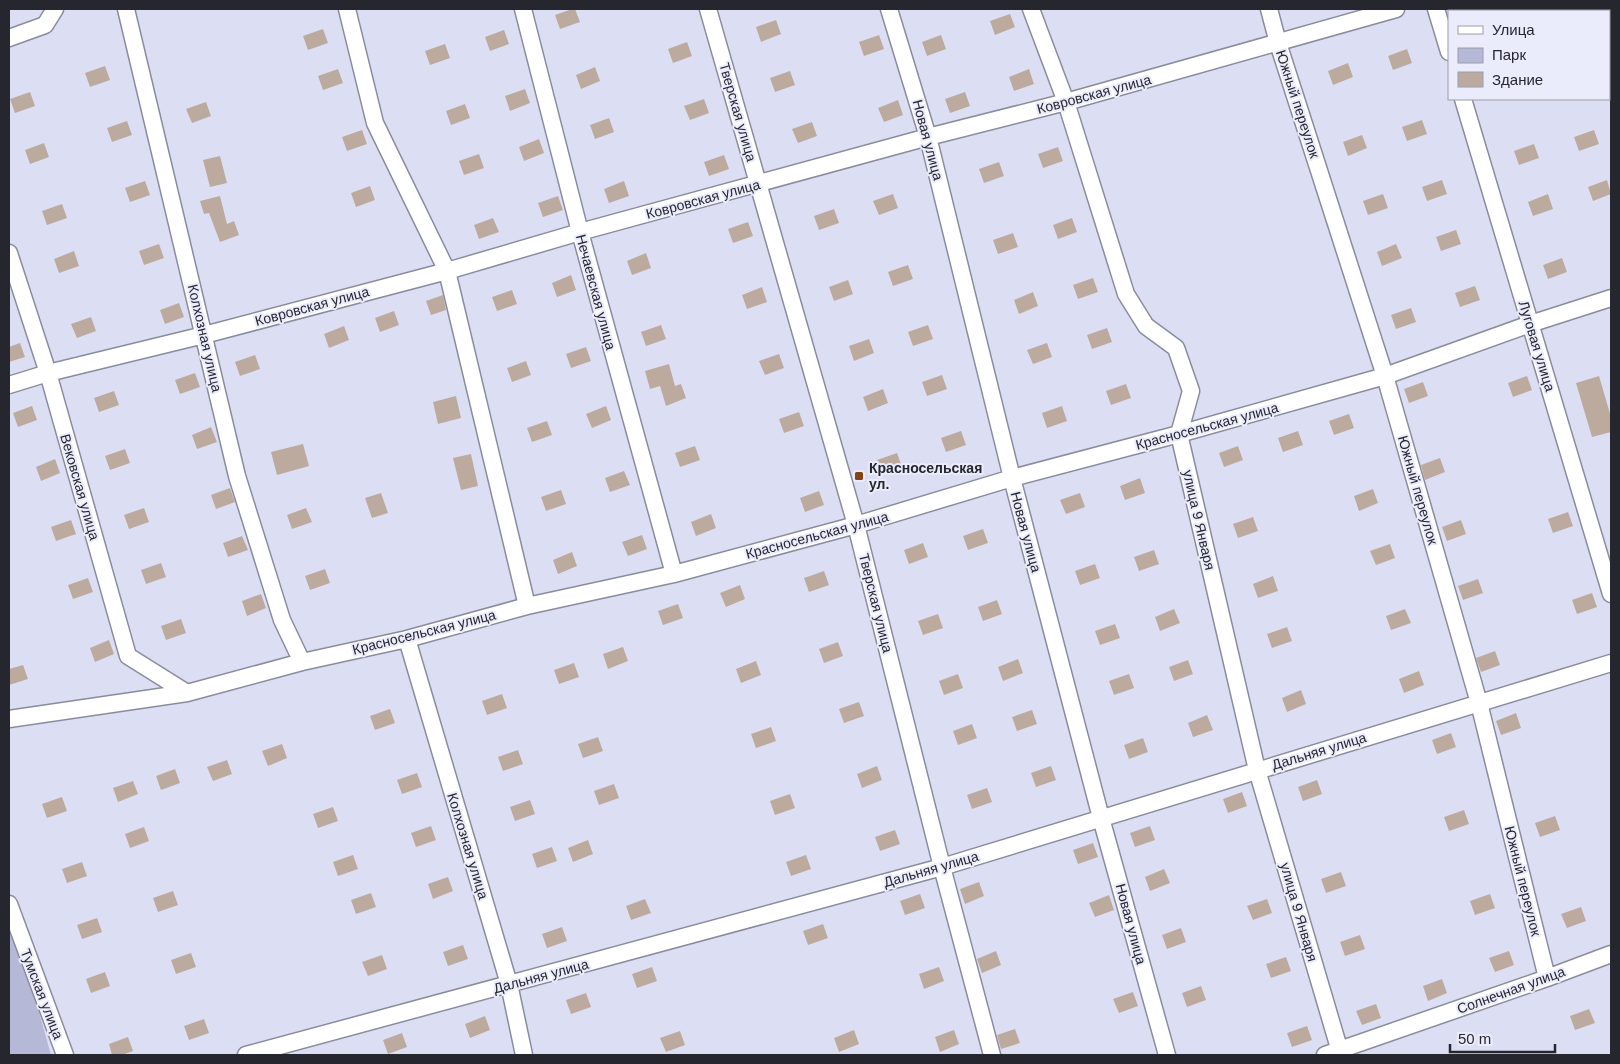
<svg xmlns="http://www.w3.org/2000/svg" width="1620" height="1064" font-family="Arial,sans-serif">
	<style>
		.green { fill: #b5b8d6 }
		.building { fill: #bdaa9f }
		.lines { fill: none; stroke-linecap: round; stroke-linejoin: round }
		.street-casing { stroke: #8a8c9e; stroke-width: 19 }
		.street { stroke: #fff; stroke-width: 16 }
		.poi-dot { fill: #864313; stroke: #eaecfc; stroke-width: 2 }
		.labels { text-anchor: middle; stroke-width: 4; stroke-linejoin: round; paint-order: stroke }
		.street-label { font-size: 14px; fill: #25262e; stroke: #eaecfc }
		.poi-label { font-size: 14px; font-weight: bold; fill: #25262e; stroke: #eaecfc; text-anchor: start }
	</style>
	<rect width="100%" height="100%" fill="#dcdff3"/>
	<!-- green -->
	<path class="green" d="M9 904 51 1055H9Z"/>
	<!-- building -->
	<path class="building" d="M572 9H575L580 22 560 29 555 15Z
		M1010 14 1015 27 995 35 990 21Z
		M776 20 781 34 761 42 756 27Z
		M323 29 328 43 308 50 303 36Z
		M504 30 509 44 490 51 485 37Z
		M879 35 884 49 864 56 859 42Z
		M941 35 946 49 927 56 922 42Z
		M687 42 692 56 673 63 668 49Z
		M445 44 450 58 430 65 425 51Z
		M1407 49 1412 63 1393 70 1388 56Z
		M1348 63 1353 77 1333 85 1328 71Z
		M105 66 110 80 90 87 85 73Z
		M595 67 600 81 581 89 576 75Z
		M338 69 343 83 323 90 318 76Z
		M1029 69 1034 84 1014 91 1009 77Z
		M790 71 795 85 775 92 770 78Z
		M525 89 530 103 510 111 505 96Z
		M30 92 35 106 15 113 10 99Z
		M965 92 970 106 950 113 945 99Z
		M704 99 709 113 690 120 684 106Z
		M898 100 903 115 884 122 878 108Z
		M206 102 211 116 192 123 186 109Z
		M465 104 470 118 451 125 446 111Z
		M609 118 614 132 595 139 590 125Z
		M1422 120 1427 134 1407 141 1402 127Z
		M127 121 132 135 112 142 107 128Z
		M812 122 817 136 798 143 792 129Z
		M362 130 367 144 347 151 342 137Z
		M1594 130 1599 144 1579 151 1574 137Z
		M1362 135 1367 148 1348 156 1343 142Z
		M539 139 544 153 524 161 519 147Z
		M44 143 49 157 30 164 25 150Z
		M1534 144 1539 158 1519 165 1514 151Z
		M1058 147 1063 161 1043 168 1038 154Z
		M479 154 484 168 464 175 459 161Z
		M724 155 729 169 709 176 704 162Z
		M220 156 227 183 210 187 203 160Z
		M999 162 1004 176 984 183 979 169Z
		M1442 180 1447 194 1427 201 1422 187Z
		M1607 180 1611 194 1593 201 1588 187Z
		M145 181 150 195 130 202 125 188Z
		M624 181 629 196 609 203 604 189Z
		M370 186 375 200 356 207 351 193Z
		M893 194 898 208 879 215 873 201Z
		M1383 194 1388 208 1368 215 1363 201Z
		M1548 194 1553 209 1533 216 1528 202Z
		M220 196 227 224 234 221 239 235 220 242 209 213 204 214 200 201Z
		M558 196 563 210 543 217 538 203Z
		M62 204 67 218 47 225 42 211Z
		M834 209 839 223 819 230 814 216Z
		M493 218 499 232 479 239 474 225Z
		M1072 218 1077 232 1058 239 1053 225Z
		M748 222 753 236 733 243 728 229Z
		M1456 230 1461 244 1441 251 1436 237Z
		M1013 233 1018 247 998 254 993 240Z
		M159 244 164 258 144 265 139 251Z
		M1396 244 1402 258 1382 266 1377 252Z
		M74 251 79 266 59 273 54 259Z
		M646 253 651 268 632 275 627 261Z
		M1562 258 1567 272 1548 279 1543 265Z
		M908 265 913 279 893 286 888 272Z
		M571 275 576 290 557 297 552 283Z
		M1093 278 1098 292 1078 299 1073 285Z
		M848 280 853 294 834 301 829 287Z
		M1475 286 1480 300 1460 307 1455 293Z
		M762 287 767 302 747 309 742 295Z
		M512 290 517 304 497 311 492 297Z
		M1033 292 1038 306 1019 314 1014 300Z
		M443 295 446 310 431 315 426 301Z
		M179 303 184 317 165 324 160 310Z
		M1411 308 1416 322 1396 329 1391 315Z
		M394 311 399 325 380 332 375 318Z
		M91 317 96 331 77 338 71 324Z
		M661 325 666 339 646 346 641 332Z
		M928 325 933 339 913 346 908 332Z
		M344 326 349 340 329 348 324 334Z
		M1107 328 1112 342 1092 349 1087 335Z
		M869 339 874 353 854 361 849 346Z
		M20 343 25 357 9 362V347Z
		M1047 343 1052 357 1033 364 1027 350Z
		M586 347 591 361 571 368 566 354Z
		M779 354 784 368 765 375 759 361Z
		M255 355 260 369 240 376 235 362Z
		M526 361 531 375 512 382 507 368Z
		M669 364 675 386 681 384 686 398 666 406 660 386 650 389 645 371Z
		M195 373 200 387 180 394 175 380Z
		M942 375 947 389 927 396 922 382Z
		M1527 376 1532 390 1513 397 1508 383Z
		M1599 376 1611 417V432L1592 437 1576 383Z
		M1423 382 1428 396 1409 403 1404 389Z
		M1126 384 1131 398 1111 405 1106 391Z
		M883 389 888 403 868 411 863 397Z
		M114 391 119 405 99 412 94 398Z
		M456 396 461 418 438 424 433 402Z
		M32 406 37 420 18 427 13 413Z
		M606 406 611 420 592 428 586 414Z
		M1062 406 1067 421 1047 428 1042 413Z
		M799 412 804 426 784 433 779 419Z
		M1349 414 1354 428 1334 435 1329 421Z
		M547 421 552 435 532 442 527 428Z
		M211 427 217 442 197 449 192 435Z
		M961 431 966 445 946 452 941 438Z
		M1298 431 1303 445 1283 452 1278 438Z
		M303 444 309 466 277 475 271 452Z
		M695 446 700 460 680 467 675 453Z
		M1238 446 1243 460 1224 467 1219 453Z
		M125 449 130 463 110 470 105 456Z
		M897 453 902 467 882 474 877 460Z
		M471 454 478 486 461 490 453 458Z
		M1440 458 1445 472 1425 480 1421 465Z
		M55 459 60 473 41 481 36 467Z
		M624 471 630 485 610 492 605 478Z
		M1140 478 1145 493 1125 500 1120 486Z
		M230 488 235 502 216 509 211 495Z
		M1373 489 1378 503 1359 511 1354 496Z
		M561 490 566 504 546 511 541 497Z
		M819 491 824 505 805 512 800 498Z
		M381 493 388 513 372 518 365 498Z
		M1080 493 1085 507 1066 514 1060 500Z
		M144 508 149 522 129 529 124 515Z
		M306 508 312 522 292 529 287 515Z
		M1568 512 1573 526 1553 533 1548 519Z
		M711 514 716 528 696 536 691 522Z
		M1253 517 1258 531 1238 538 1233 524Z
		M71 520 76 534 56 541 51 527Z
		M1461 520 1466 534 1447 541 1442 527Z
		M983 529 988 543 968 550 963 536Z
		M642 535 647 549 628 556 622 542Z
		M242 536 248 550 228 557 223 543Z
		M923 543 928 557 909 564 904 550Z
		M1390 544 1395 558 1376 565 1370 551Z
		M1154 550 1159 564 1139 571 1134 557Z
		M572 552 577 566 558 574 553 560Z
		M161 563 166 577 146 584 141 570Z
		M1095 564 1100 578 1080 585 1075 571Z
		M325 569 330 583 310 590 305 576Z
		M824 571 829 585 809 592 804 578Z
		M1273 576 1278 591 1258 598 1253 584Z
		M88 578 93 592 73 599 68 585Z
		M1478 579 1483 593 1463 600 1458 586Z
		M740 585 745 599 726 607 720 593Z
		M1592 593 1597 607 1577 614 1572 600Z
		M261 594 266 608 247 616 242 601Z
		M997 600 1002 614 983 621 978 607Z
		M678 604 683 618 663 625 658 611Z
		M1174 609 1180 623 1160 631 1155 617Z
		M1405 609 1411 623 1391 630 1386 616Z
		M938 614 943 628 923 635 918 621Z
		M181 619 186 633 166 640 161 626Z
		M1115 624 1120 638 1100 645 1095 631Z
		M1287 627 1292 641 1272 648 1267 634Z
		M109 640 114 654 95 662 90 648Z
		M838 642 843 656 824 663 819 649Z
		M623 647 628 661 608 669 603 654Z
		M1495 651 1500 665 1481 672 1476 658Z
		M1018 659 1023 673 1003 681 998 667Z
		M1188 660 1193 674 1174 681 1169 667Z
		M756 661 761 675 741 683 736 669Z
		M574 663 579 677 559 684 554 670Z
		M23 665 28 679 9 685V669Z
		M1419 671 1424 685 1404 693 1399 679Z
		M958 674 963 688 944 695 939 681Z
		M1129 674 1134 688 1114 695 1109 681Z
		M1301 690 1306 704 1287 712 1282 698Z
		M502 694 507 708 487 715 482 701Z
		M859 702 864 716 844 723 839 709Z
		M390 709 395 723 375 730 370 716Z
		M1032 710 1037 724 1017 731 1012 717Z
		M1516 713 1521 728 1501 735 1496 721Z
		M1207 715 1213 730 1193 737 1188 723Z
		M972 724 977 738 958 745 953 731Z
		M771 727 776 741 756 748 751 734Z
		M1451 733 1456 747 1437 754 1432 740Z
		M598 737 603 751 583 758 578 744Z
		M1143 738 1148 752 1129 759 1124 745Z
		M282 744 287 758 268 766 262 751Z
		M518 750 523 764 503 771 498 757Z
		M227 760 232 774 213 781 207 767Z
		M877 766 882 780 862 788 857 774Z
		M1051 766 1056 780 1036 787 1031 773Z
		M175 769 180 783 161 790 156 776Z
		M417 773 422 787 402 794 397 780Z
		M1317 780 1322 794 1303 801 1298 787Z
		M133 781 138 794 118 802 113 788Z
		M614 784 619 798 599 805 594 791Z
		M987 788 992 802 972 809 967 795Z
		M1242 792 1247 806 1228 813 1223 799Z
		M790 794 795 808 775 815 770 801Z
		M62 797 67 811 47 818 42 804Z
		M530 800 535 814 515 821 510 807Z
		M333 807 338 821 318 828 313 814Z
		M1464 810 1469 824 1449 831 1444 817Z
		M1555 816 1560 830 1540 837 1535 823Z
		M431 826 436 840 416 847 411 833Z
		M1150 826 1155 840 1135 847 1130 833Z
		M144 827 149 841 130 848 125 834Z
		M895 830 900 844 880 851 875 837Z
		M588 840 593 854 573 862 568 848Z
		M1093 843 1098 857 1078 864 1073 850Z
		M552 847 557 861 537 868 532 854Z
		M353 855 358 869 338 876 333 862Z
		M806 855 811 869 791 876 786 862Z
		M82 862 87 876 67 883 62 869Z
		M1164 869 1170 883 1150 891 1145 877Z
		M1341 872 1346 886 1326 893 1321 879Z
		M448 877 453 891 433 899 428 884Z
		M979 882 984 896 965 904 960 889Z
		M173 891 178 905 158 912 153 898Z
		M371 893 376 907 356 914 351 900Z
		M920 894 925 908 905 915 900 901Z
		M1490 894 1495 908 1475 915 1470 901Z
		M1109 895 1114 910 1095 917 1089 903Z
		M645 899 651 913 631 920 626 906Z
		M1267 899 1272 913 1253 920 1247 906Z
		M1581 907 1586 921 1567 928 1561 914Z
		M97 918 102 932 82 939 77 925Z
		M823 924 828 938 808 945 803 931Z
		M562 927 567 941 547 948 542 934Z
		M1181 928 1186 942 1167 949 1162 935Z
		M1360 935 1365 949 1345 956 1340 942Z
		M463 945 468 959 448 966 443 952Z
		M996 951 1001 965 982 973 977 959Z
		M1509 951 1514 965 1495 972 1489 958Z
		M191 953 196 967 176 974 171 960Z
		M382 955 387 969 368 976 362 962Z
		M1286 957 1291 971 1271 978 1266 964Z
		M652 967 657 981 637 988 632 974Z
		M939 967 944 981 924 989 919 974Z
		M105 972 110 986 91 993 86 979Z
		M1442 979 1447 993 1428 1001 1423 986Z
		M1201 986 1206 1000 1187 1007 1182 993Z
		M1133 992 1138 1006 1119 1013 1113 999Z
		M586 993 591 1007 571 1014 566 1000Z
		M1376 1004 1381 1018 1362 1025 1356 1011Z
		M1589 1009 1595 1023 1575 1030 1570 1016Z
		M485 1016 490 1030 470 1038 465 1024Z
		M204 1019 209 1033 189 1040 184 1026Z
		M1307 1026 1312 1040 1292 1047 1287 1033Z
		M1015 1029 1020 1043 1001 1049 997 1035Z
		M854 1030 859 1044 839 1052 834 1038Z
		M954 1030 959 1044 940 1052 935 1037Z
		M680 1031 685 1045 666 1052 660 1038Z
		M402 1033 407 1047 388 1054 383 1040Z
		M128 1037 133 1051 122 1055H112L109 1044Z"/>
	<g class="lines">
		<!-- street casing -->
		<g class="street-casing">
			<path id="street" d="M126 9 237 476 282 620 302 662
				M347 9 375 123 447 271 527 606
				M523 9 580 232 674 574
				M708 9 856 525 942 867 992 1055
				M889 9 928 137 1012 478 1101 818 1167 1055
				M1031 9 1066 102 1126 294 1146 326 1176 348 1191 391 1179 434 1257 770 1341 1055
				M1269 9 1278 43 1385 376 1479 703 1547 978
				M1436 9 1449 52
				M1594 9V11
				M9 38 45 25 55 9
				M1609 58 1611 66
				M1463 99 1611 594
				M9 253 48 373 128 656 187 693
				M9 385 48 373 204 335 447 271 580 232 928 137 1066 102 1396 9
				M407 639 509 984 524 1055
				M9 719 187 693 302 662 407 639 527 606 674 574 856 525 1012 478 1179 434 1385 376 1530 324 1611 298
				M9 904 65 1055
				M246 1055 942 867 1611 663
				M1325 1055 1547 978 1611 954"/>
		</g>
		<!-- street -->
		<use href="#street" class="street"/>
	</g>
	<!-- markers -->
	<rect class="poi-dot" x="854" y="471" width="10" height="10" rx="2.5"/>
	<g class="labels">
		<!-- street labels -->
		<g class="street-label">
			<text transform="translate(1094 94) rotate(-15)" y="5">Ковровская улица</text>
			<text transform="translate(1298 104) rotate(72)" y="5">Южный переулок</text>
			<text transform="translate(738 112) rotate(74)" y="5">Тверская улица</text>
			<text transform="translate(928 140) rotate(75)" y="5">Новая улица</text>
			<text transform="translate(703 199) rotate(-15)" y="5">Ковровская улица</text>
			<text transform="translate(596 292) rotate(75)" y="5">Нечаевская улица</text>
			<text transform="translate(312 306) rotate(-15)" y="5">Ковровская улица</text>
			<text transform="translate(205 338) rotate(77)" y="5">Колхозная улица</text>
			<text transform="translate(1537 346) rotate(73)" y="5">Луговая улица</text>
			<text transform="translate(1207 426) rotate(-15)" y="5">Красносельская улица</text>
			<text transform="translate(80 487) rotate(74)" y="5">Вековская улица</text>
			<text transform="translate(1418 490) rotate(74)" y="5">Южный переулок</text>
			<text transform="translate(1199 520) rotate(77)" y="5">улица 9 Января</text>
			<text transform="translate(1026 532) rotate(75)" y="5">Новая улица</text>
			<text transform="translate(817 535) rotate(-15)" y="5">Красносельская улица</text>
			<text transform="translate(876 603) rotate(76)" y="5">Тверская улица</text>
			<text transform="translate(424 632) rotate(-14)" y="5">Красносельская улица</text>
			<text transform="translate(1319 751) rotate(-17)" y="5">Дальняя улица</text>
			<text transform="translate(468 846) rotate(73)" y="5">Колхозная улица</text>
			<text transform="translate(931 869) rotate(-16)" y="5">Дальняя улица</text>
			<text transform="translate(1523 881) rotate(76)" y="5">Южный переулок</text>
			<text transform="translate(1299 912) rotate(74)" y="5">улица 9 Января</text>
			<text transform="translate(1131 924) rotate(75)" y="5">Новая улица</text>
			<text transform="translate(541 976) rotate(-15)" y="5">Дальняя улица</text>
			<text transform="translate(1511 990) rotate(-20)" y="5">Солнечная улица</text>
			<text transform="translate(42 994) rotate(69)" y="5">Тумская улица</text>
		</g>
		<!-- poi labels -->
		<g class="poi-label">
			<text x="869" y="473">Красносельская<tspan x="869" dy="16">ул.</tspan></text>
		</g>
	</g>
	<!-- border -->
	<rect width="1620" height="1064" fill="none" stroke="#25262e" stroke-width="20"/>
	<!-- legend -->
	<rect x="1448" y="10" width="162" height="90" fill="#eaecfc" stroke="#9b9daa"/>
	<rect x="1458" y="26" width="25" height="8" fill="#ffffff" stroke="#9b9daa"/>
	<text x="1492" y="35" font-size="15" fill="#25262e">Улица</text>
	<rect x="1458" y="48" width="25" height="15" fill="#b5b8d6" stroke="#9b9daa"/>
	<text x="1492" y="60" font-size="15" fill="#25262e">Парк</text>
	<rect x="1458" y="72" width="25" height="15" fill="#bdaa9f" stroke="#9b9daa"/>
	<text x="1492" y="85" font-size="15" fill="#25262e">Здание</text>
	<!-- scale -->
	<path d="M1450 1044v8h105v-8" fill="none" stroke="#25262e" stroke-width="2.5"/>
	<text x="1458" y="1044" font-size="15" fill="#25262e" stroke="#eaecfc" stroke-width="4" paint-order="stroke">50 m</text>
</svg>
